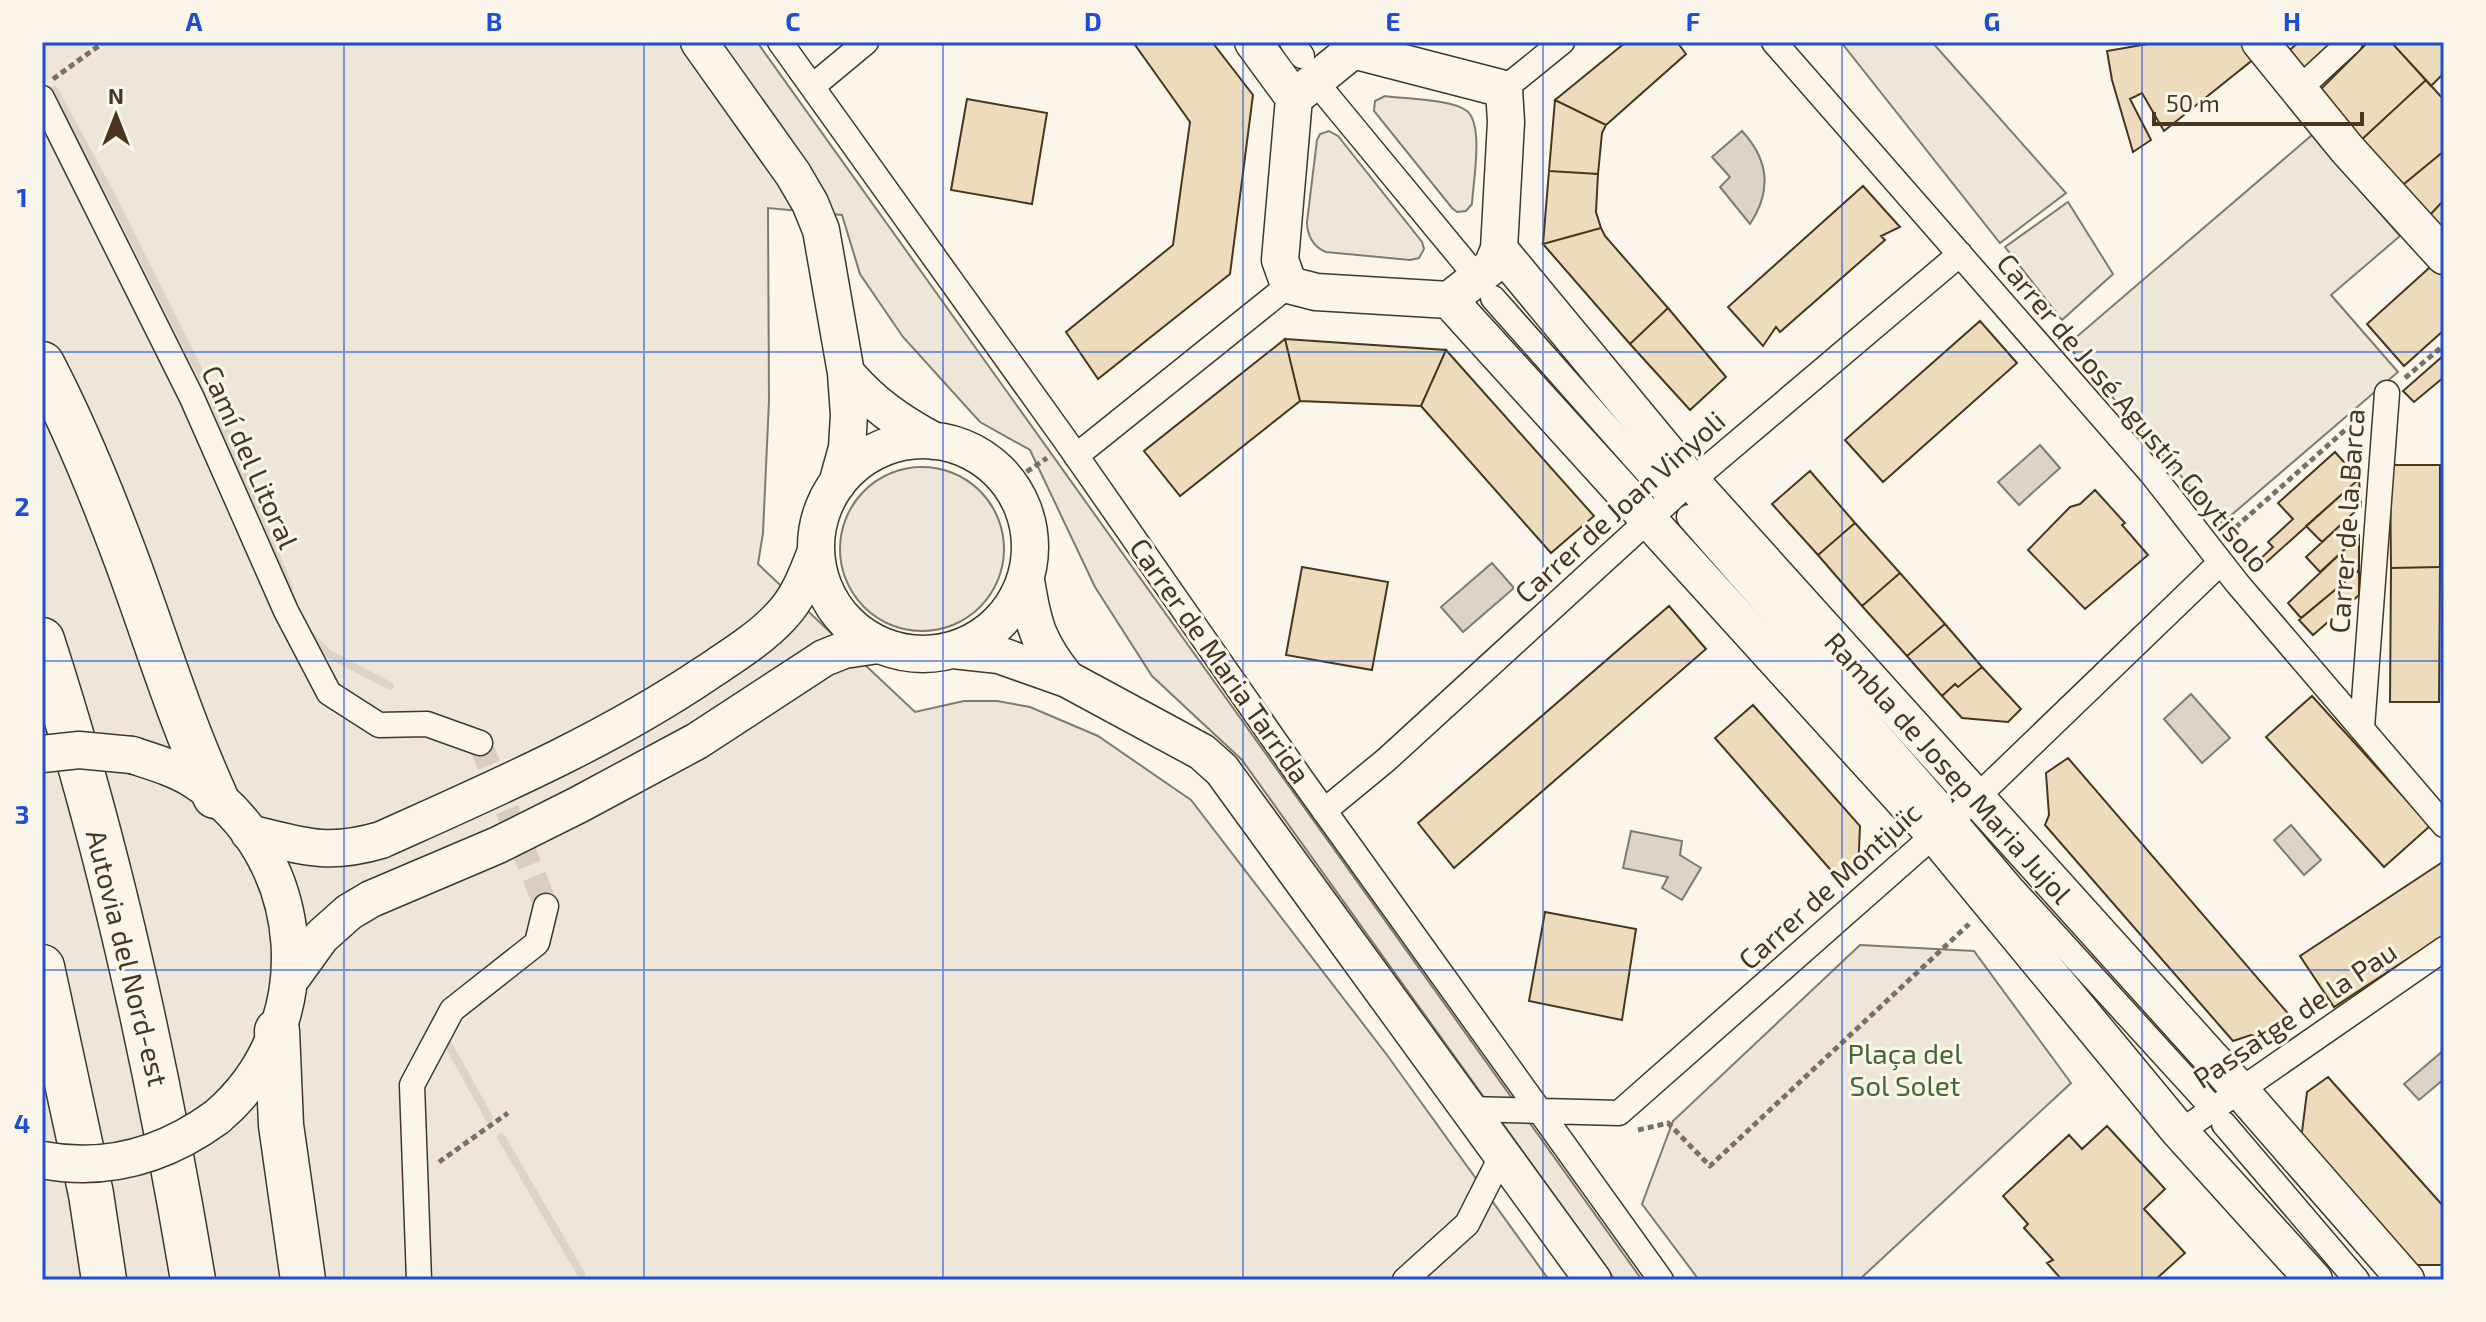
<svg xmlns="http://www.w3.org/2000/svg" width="2486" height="1322" font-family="'Exo 2',sans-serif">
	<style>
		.green { fill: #ede6d9; stroke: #887966; stroke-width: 2 }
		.parking { fill: #ede7d9; stroke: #887966; stroke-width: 2 }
		.water { fill: #dcd4c6; stroke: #887966; stroke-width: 2 }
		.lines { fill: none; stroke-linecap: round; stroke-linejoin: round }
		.stream { stroke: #dcd4c6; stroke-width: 8 }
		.building { fill: #ecdcbc; stroke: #4a3520; stroke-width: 2 }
		.street-tunnel { stroke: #d8cfc1; stroke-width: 24; stroke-dasharray: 24 12; stroke-linecap: butt }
		.street-casing { stroke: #4a3520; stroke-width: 27 }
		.secondary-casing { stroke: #4a3520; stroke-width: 39 }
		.highway-casing { stroke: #4a3520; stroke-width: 47 }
		.path { stroke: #7f6f5c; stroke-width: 5; stroke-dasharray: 6 4; stroke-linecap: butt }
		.street { stroke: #fbf6e9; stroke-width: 24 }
		.secondary { stroke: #fbf6e9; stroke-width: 36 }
		.highway { stroke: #fbf6e9; stroke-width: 44 }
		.secondary-bridge-casing { stroke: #4a3520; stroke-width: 39; stroke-linecap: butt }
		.secondary-bridge { stroke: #fbf6e9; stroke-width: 36 }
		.grid { fill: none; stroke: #1d4ed8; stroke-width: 2; stroke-opacity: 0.55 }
		.labels { text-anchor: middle; stroke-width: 6; stroke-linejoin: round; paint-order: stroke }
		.street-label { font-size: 28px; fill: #4a3520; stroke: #fbf6e9 }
		.park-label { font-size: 28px; fill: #436837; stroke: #fbf6e9 }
		.neatline { fill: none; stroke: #1d4ed8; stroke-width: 3 }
		.grid-label { font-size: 26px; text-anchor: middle; font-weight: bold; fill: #1d4ed8 }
	</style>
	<rect width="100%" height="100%" fill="#fbf6e9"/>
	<!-- green -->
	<path class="green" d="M42 42H757L1642 1280H1615L1242 760 1152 676 1095 587 1030 450 980 422 903 337 860 274 842 215 768 208 769 401 763 533 758 564 915 712 964 701H997L1030 707 1098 736 1191 800 1387 1055 1549 1280H42Z
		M1385 96C1404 99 1453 99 1467 111 1484 125 1473 182 1472 204L1466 211 1457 212 1452 208 1374 111 1375 101Z
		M1329 131 1338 136 1422 242 1424 249 1419 258 1410 260 1326 252C1313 247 1307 235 1307 222L1317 140 1320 134Z
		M2068 202 2113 274 2062 320 2005 247Z
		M840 549a82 82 0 1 1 164 0a82 82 0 1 1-164 0Z
		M1860 945 1974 951 2071 1083 1859 1280H1699L1642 1204 1673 1121Z"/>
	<!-- parking -->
	<path class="parking" d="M1841 42H1932L2066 193 2000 243Z
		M2312 135 2400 236 2331 295 2398 372 2222 523 2067 345Z"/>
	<!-- water -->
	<path class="water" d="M1742 131C1769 160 1772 191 1750 224L1720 187 1730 177 1712 157Z
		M2040 445 2060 468 2019 505 1998 482Z
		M1492 563 1514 588 1463 632 1441 607Z
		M2191 694 2230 738 2202 763 2164 719Z
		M2291 825 2321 860 2304 875 2274 840Z
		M1631 831 1682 841 1680 855 1701 868 1682 900 1662 888 1668 877 1623 868Z
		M2444 1050V1079L2419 1100 2404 1084Z"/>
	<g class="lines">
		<!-- stream -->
		<path class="stream" d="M54 90 112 197 203 379
			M212 396 289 588
			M308 633 327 653 390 686
			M447 1042 489 1118
			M501 1137 581 1274"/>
	</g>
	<!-- building -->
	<path class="building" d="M1133 42H1212L1253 95 1230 274 1098 379 1066 332 1173 245 1190 122Z
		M1626 42H1677L1686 54 1606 125 1555 100Z
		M2159 42H2241L2255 58 2164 131 2142 93 2130 99 2151 140 2133 152 2112 80 2107 51Z
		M2299 42H2341L2306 75 2285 54Z
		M2368 42H2391L2426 80 2359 142 2317 93Z
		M2391 42H2444V73L2431 86Z
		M2426 80 2444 100V151L2399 188 2359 142Z
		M967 99 1047 113 1032 204 951 190Z
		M1555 100 1606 125 1602 133 1598 174 1549 171Z
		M2444 151V200L2428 217 2399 188Z
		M1549 171 1598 174 1596 212 1601 228 1543 244Z
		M1863 186 1900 227 1881 236 1885 240 1780 332 1776 327 1763 346 1728 307Z
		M2444 200V233L2428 217Z
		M1601 228 1605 236 1668 308 1630 344 1543 244Z
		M2438 260 2444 267V330L2404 366 2367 324Z
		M1668 308 1726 377 1690 410 1630 344Z
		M1980 321 2017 363 1883 482 1845 440Z
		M1285 339 1300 401 1180 496 1144 451Z
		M1285 339 1446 350 1421 406 1300 401Z
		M1446 350 1594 516 1551 553 1421 406Z
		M2444 355V377L2414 402 2403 391Z
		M2335 452 2359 479 2261 567 2257 562 2273 547 2268 542 2293 519 2278 503Z
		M2390 465H2440V567L2391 568Z
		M1810 471 1855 523 1818 555 1772 504Z
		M2359 479 2361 506 2322 542 2306 526Z
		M2095 490 2125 523 2122 525 2148 555 2085 609 2028 550 2070 507 2080 504Z
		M2345 521 2359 536 2320 572 2306 557Z
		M1855 523 1900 573 1862 606 1818 555Z
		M2359 536V570L2301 618 2288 603Z
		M1302 567 1388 582 1372 670 1286 655Z
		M2440 567 2439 702H2390L2391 568Z
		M2359 570V595L2313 635 2299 620Z
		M1900 573 1945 624 1907 656 1862 606Z
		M1669 606 1706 649 1454 868 1418 823Z
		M1945 624 1982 667 1958 687 1955 684 1942 696 1907 656Z
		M1982 667 2021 709 2008 722 1962 718 1942 696 1955 684 1958 687Z
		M2312 696 2430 826 2384 867 2266 737Z
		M1753 705 1860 826 1858 871 1843 884 1715 738Z
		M2068 758 2297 1024 2277 1043 2251 1035 2233 1041 2045 825 2049 815 2046 773Z
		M2444 861V935L2334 1007 2300 956Z
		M1545 912 1636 929 1622 1020 1529 1001Z
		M2328 1077 2444 1207V1265H2410L2301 1140 2307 1092Z
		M2107 1126 2165 1189 2144 1209 2185 1253 2155 1280H2062L2047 1263 2053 1260 2024 1228 2028 1224 2003 1196 2069 1135 2082 1149Z"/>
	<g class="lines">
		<!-- street-tunnel -->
		<path class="street-tunnel" d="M480 743 546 906"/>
		<!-- street casing -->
		<g class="street-casing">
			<path id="street" d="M780 42 1068 444 1300 777 1661 1280
				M1292 42 1302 56
				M1774 42 2152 474 2237 583 2444 825
				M813 86 866 42
				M1504 89 1562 42
				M2299 89 2350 42
				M1324 92 1467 265
				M42 98 192 398 286 611 329 693 379 725 427 724 480 743
				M1493 298 1665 492
				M1076 456 1289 285
				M1689 517 1940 804
				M2362 728 2387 393
				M1324 811 1386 760 1680 491 1960 254
				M1961 828 2010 886 2206 1101
				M1468 1109 1619 1113 1975 799 2220 563
				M2224 1124 2357 1280
				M2180 1132 2444 949
				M419 1280 412 1085 452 1010 537 943 546 906
				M1405 1280 1467 1224 1502 1155"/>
		</g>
		<!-- secondary casing -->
		<g class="secondary-casing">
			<path id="secondary" d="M699 42 793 174 810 203 821 230 846 373 849 415 847 448 837 484
				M1253 42 1294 98 1280 260 1289 285 1316 292 1449 300 1492 266 1499 249 1506 122 1504 89 1353 50 1294 98
				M2260 42 2347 149 2444 256
				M1499 249 1691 481 2239 1089 2406 1280
				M1449 300 1934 834 2180 1132 2314 1280
				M846 373C873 404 897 421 934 441
				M816 547a107 107 0 1 1 214 0a107 107 0 1 1-214 0Z
				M1026 580C1033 625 1038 643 1067 679
				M953 650 999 655 1067 679 1202 752 1222 770 1593 1280
				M132 755C153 762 175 768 194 780 312 856 323 1027 217 1117
				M249 833C302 846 327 856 381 840 492 790 604 742 705 674 732 656 760 639 782 615 799 597 807 574 816 551
				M290 980 321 937 349 912 371 899 498 845 578 805 697 741 824 658 844 650 878 645"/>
		</g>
		<!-- highway casing -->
		<g class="highway-casing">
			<path id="highway" d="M42 364C75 427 102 494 127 561 156 640 180 719 215 796
				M42 640C110 849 157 1064 193 1280
				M42 967 91 1194 104 1280
				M277 1031 281 1125 303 1280"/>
		</g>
		<!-- path -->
		<path class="path" d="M53 79 104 42
			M2405 378 2444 345
			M1010 483 1047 458
			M2228 534 2361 416
			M1638 1130 1668 1123 1710 1166 1969 924
			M439 1162 508 1113"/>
		<!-- street -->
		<use href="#street" class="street"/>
		<!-- secondary -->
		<use href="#secondary" class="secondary"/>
		<!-- highway -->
		<use href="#highway" class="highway"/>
		<!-- secondary-bridge casing -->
		<g class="secondary-bridge-casing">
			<path id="secondary-bridge" d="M42 754 79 750 132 755
				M42 1160C106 1172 165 1155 217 1117"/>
		</g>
		<!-- secondary-bridge -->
		<use href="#secondary-bridge" class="secondary-bridge"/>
	</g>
	<!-- grid -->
	<path class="grid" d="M344 42V1280M644 42V1280M943 42V1280M1243 42V1280M1543 42V1280M1842 42V1280M2142 42V1280M42 352H2444M42 661H2444M42 970H2444"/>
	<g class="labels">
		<!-- street labels -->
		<g class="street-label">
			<text transform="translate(2133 413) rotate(50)" y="10">Carrer de José Agustín Goytisolo</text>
			<text transform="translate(250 457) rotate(66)" y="10">Camí del Litoral</text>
			<text transform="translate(1620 507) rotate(-42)" y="10">Carrer de Joan Vinyoli</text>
			<text transform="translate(2347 521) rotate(-86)" y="10">Carrer de la Barca</text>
			<text transform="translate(1220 661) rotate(55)" y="10">Carrer de Maria Tarrida</text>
			<text transform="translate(1948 768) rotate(48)" y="10">Rambla de Josep Maria Jujol</text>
			<text transform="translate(1830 886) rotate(-42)" y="10">Carrer de Montjuïc</text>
			<text transform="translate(127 958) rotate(76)" y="10">Autovia del Nord-est</text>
			<text transform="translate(2295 1015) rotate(-34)" y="10">Passatge de la Pau</text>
		</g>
		<!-- park labels -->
		<g class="park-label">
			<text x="1905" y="1064">Plaça del<tspan x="1905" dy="32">Sol Solet</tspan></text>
		</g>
	</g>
	<!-- border -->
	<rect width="2486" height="1322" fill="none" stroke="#fbf6e9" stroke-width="88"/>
	<!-- north arrow -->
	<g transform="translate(116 116)" stroke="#fbf6e9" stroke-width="6" paint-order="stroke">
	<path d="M0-6L14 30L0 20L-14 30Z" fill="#4a3520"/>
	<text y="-12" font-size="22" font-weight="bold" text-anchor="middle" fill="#4a3520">N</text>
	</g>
	<!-- scale -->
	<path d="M2154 112v12h208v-12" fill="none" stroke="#4a3520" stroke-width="4"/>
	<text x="2166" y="112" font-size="24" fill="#4a3520" stroke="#fbf6e9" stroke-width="6" paint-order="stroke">50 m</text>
	<rect x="44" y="44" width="2398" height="1234" class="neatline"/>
	<g class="grid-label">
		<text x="194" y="31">A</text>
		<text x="494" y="31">B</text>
		<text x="793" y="31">C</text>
		<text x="1093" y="31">D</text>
		<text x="1393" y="31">E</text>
		<text x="1693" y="31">F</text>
		<text x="1992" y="31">G</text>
		<text x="2292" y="31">H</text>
		<text x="22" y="207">1</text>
		<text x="22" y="516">2</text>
		<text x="22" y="824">3</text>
		<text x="22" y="1133">4</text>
	</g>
</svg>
